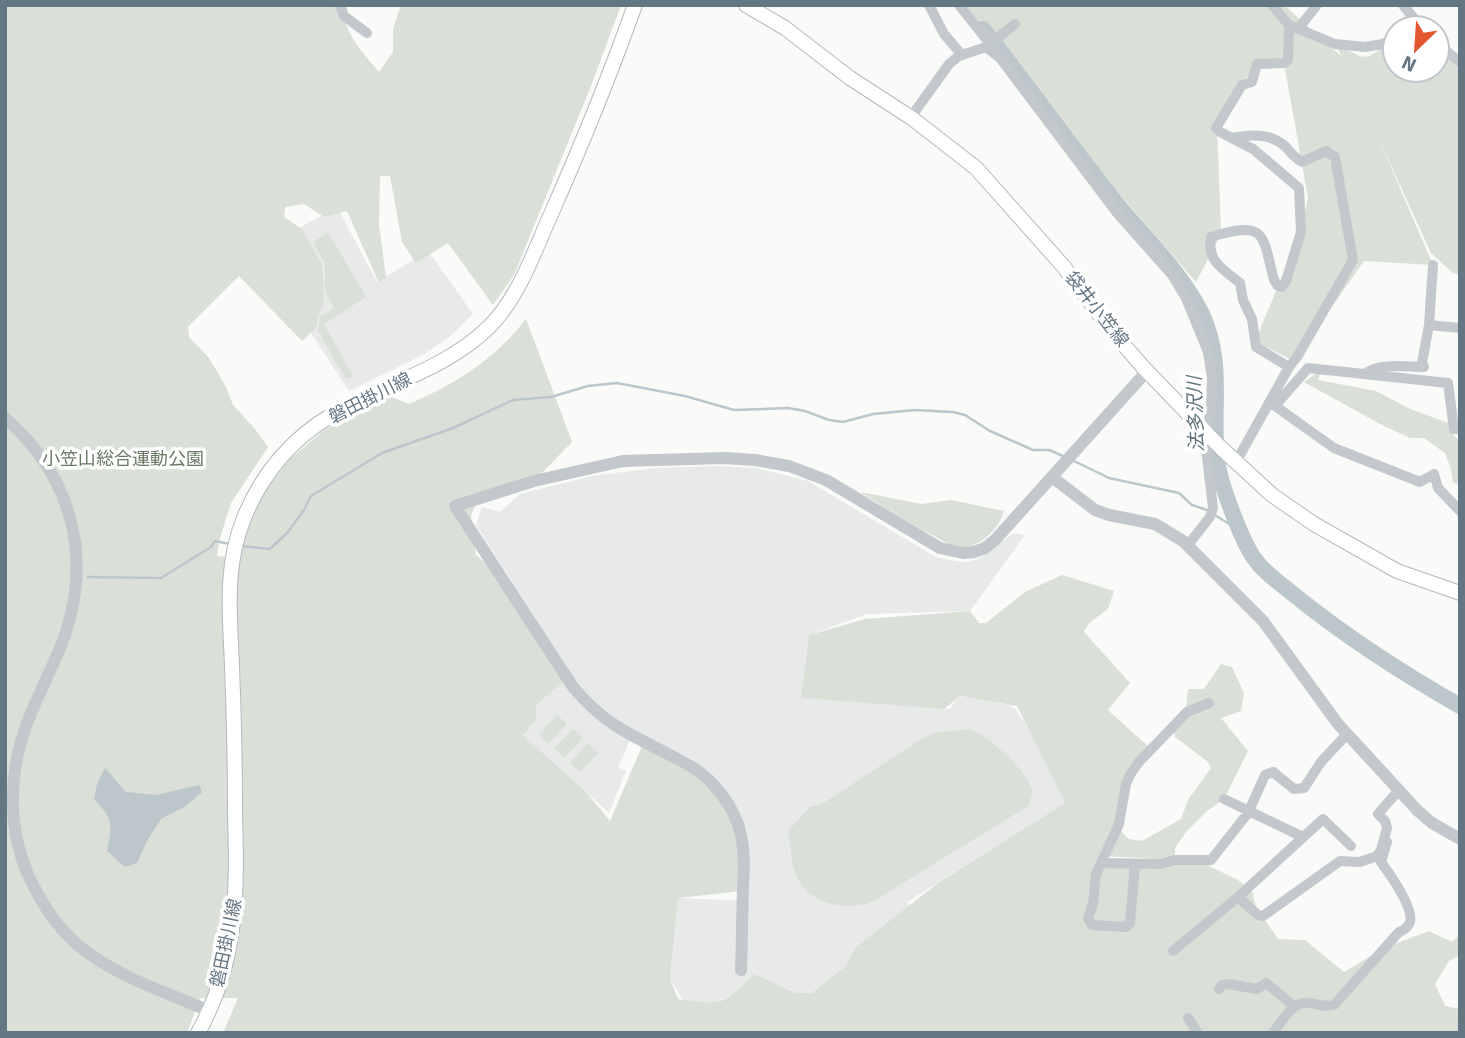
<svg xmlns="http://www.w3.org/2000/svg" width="1465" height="1038" font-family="Signika,'Noto Sans JP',sans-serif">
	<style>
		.built { fill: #e8e9e9 }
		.green { fill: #dadfd7 }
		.water { fill: #bbc7cb }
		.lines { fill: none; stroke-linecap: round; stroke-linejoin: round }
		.stream { stroke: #bbc7cb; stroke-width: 2.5 }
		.river { stroke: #bbc7cb; stroke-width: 16 }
		.secondary-casing { stroke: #b3babf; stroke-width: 16 }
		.minor { stroke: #c3c8cc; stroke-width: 10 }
		.tertiary { stroke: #c3c8cc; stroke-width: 12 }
		.secondary { stroke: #fff; stroke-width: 14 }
		.labels { text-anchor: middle; stroke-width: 7; stroke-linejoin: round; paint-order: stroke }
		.street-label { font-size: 18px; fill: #657683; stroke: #fff }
		.park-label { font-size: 18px; fill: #687a64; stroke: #fff }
		.water-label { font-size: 19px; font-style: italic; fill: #60757c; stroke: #fff }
	</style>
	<rect width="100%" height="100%" fill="#fafaf8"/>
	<!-- built -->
	<path class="built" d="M337 207 377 282 428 251 473 314 448 338 421 356 349 391 305 324 313 308 325 302 286 235Z
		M714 466 756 468 808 481 936 557 949 560 964 562 979 559 1014 533 1025 535 970 611 867 614 809 635 801 698 950 709 959 696 1010 705 1016 710 1069 789 1065 803 907 902 933 946 812 993 795 994 789 989 734 994 713 1004 683 1000 670 979 678 898 749 901 750 861 748 836 740 812 722 786 707 770 688 757 634 731 618 767 626 771 609 813 523 735 536 720V705L569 670 476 525 482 507 500 512 520 494 592 476 654 468Z"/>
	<!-- green -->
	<path class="green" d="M5 5H342C344 33 362 52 379 72L393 52V29L401 5H621L591 86 514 275 493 305 448 243 416 263 402 242 390 176H380L379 225 386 277 379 283 347 211 324 217 304 204 285 207 284 217 302 229 322 264 324 302 318 316 316 328 302 341 239 276 188 327 189 337 209 358 226 387 233 405 255 429 268 447 231 503 220 538 217 556 236 558 257 502 288 461 324 430 389 396 409 404C456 384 494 360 526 319L572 442 534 481 477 503 471 515 476 555 501 576 567 678 536 705V720L523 735 586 792 610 821 643 744 702 774 736 820 743 891 678 898 670 979 678 999C721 1005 723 1006 754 974L795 993H812L846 966 855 948 938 883 1065 803 1017 706 960 696 944 709 801 698 809 635 865 619 970 611 979 623H986L1025 592 1062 575 1114 591 1108 609 1089 623 1084 632 1130 683 1108 710 1151 749 1130 775 1118 828 1129 839 1142 841 1181 819 1188 800 1211 768 1208 762 1175 737 1173 727 1186 708 1188 689H1204L1221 664 1232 667 1244 693 1241 711 1221 718 1248 751 1224 799 1207 811 1186 832 1175 848V860L1105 856 1102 862H1205L1209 866 1238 880 1252 891 1256 907 1278 939 1305 940 1344 972 1384 948 1429 931 1452 942 1460 934V955L1449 961 1435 984 1445 1006 1460 1009V1033H223L238 998H200L187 1033H5Z
		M961 5H1284L1342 57 1335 44 1362 57 1370 56 1395 39V70H1437V43L1460 63V275L1453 273 1431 253 1378 137 1433 265 1364 261 1294 361 1255 341 1299 237 1308 198 1284 63 1257 64 1217 123 1221 234 1196 282 1027 87Z
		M328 232 366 297 324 324 353 376 346 379 318 331 320 317 334 308 325 292V263L313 242Z
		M1321 370 1318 380 1376 391 1410 409 1454 425 1447 427H1453L1452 433 1460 442V484L1453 483 1451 469 1445 453 1424 438H1410L1380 424 1304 382Z
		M860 492 922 504 951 500 1004 511C999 530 977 551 955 547 949 545 942 540 936 537 909 523 885 508 860 492Z
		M557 715 567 724 548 744 539 734Z
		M573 729 583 738 564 758 554 748Z
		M969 729C989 735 1029 773 1033 793L1028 806 872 902C850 910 816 906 801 884 791 870 791 847 788 831L810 807 822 804 923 738 934 733Z
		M588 743 598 753 580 772 570 763Z"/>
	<!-- water -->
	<path class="water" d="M105 768 126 792 156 795 199 785 202 792 184 807 161 819 147 841 137 863 125 867 107 851C113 824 113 819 94 799L97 784Z"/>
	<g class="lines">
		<!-- stream -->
		<path class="stream" d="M1072 460 1109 478 1179 493 1192 505 1207 510
			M1213 514 1239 530
			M240 546 270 549 287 533 304 510 311 496 382 453 453 428 513 400 551 397 588 386 617 383 685 396 734 410 788 408 805 411 829 420 843 422 873 414 915 410 953 412 965 415 990 431 1033 450H1049L1063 456
			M88 577 161 578 211 547 215 541 230 544"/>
		<!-- river -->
		<path class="river" d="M983 29C1029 87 1072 148 1118 205 1147 240 1182 273 1202 314 1226 366 1210 412 1218 465 1221 486 1242 541 1254 558 1264 573 1280 583 1293 594 1345 636 1402 673 1460 706"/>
		<!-- secondary casing -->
		<g class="secondary-casing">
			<path id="secondary" d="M746 5 785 28 850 78 913 119 976 168 1064 267 1109 328 1143 367 1221 448 1272 495 1314 524 1397 571 1460 593
				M198 1033C239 959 237 892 235 811 235 763 234 714 232 666 230 615 224 567 244 518 261 475 292 438 332 415 384 384 445 370 489 327 520 296 534 251 552 212 582 144 610 75 635 5"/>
		</g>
		<!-- minor -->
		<path class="minor" d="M340 5 344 16 367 33
			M929 5 944 34 962 55
			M959 5 990 44
			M1272 5 1289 25 1335 44 1365 47 1383 44 1395 38
			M1403 5 1422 28
			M1298 29 1317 5
			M1437 43 1460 62
			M986 47 1000 58 1117 213 1172 275 1186 298 1208 352 1212 378 1211 408 1205 439 1213 508 1210 517 1188 545
			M911 117 949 64 959 56 986 47 1015 24
			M1232 138C1251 134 1271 133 1286 147 1291 153 1295 158 1302 162L1326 151 1335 157 1353 260 1297 357 1289 367 1236 462
			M1429 325 1460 328
			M1289 367 1256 347 1252 319 1243 300 1240 283C1224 270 1206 261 1211 237 1266 220 1262 233 1274 280L1278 286 1282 287 1286 281 1301 232 1299 188 1253 149 1222 133 1216 128 1242 85 1252 82 1257 64 1284 63 1288 60 1289 25
			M1365 374C1379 362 1406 367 1424 367L1422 363 1429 325 1433 265
			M1271 403 1334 448 1420 482 1434 474 1438 488 1460 511
			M1275 406 1308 368 1448 383 1454 429H1460
			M1224 799 1303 837
			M1102 863 1161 864 1175 860H1211L1248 813 1265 775 1273 772 1294 789 1304 788 1321 762 1347 734
			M1135 864 1130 923 1126 927 1092 925 1088 918 1093 904 1096 874 1119 824 1126 784 1130 775 1138 763 1187 712 1209 703
			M1238 897 1258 915 1263 916 1340 861 1360 862 1377 856 1381 850 1387 828 1385 821 1378 814 1399 790
			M1173 951 1238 897 1323 819 1351 846
			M1219 989 1222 985 1228 984 1257 989 1266 983 1294 1006
			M1188 1018 1198 1033
			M1273 1033C1284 1019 1292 1000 1311 1003 1319 1005 1326 1007 1334 1005L1398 933C1403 930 1408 928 1410 922 1414 908 1389 873 1381 862L1387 842 1384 841"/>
		<!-- tertiary -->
		<path class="tertiary" d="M5 418C71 475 93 555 64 638 53 666 39 693 28 721 7 774 7 834 33 885 47 913 67 940 94 957 129 981 171 994 209 1011
			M1052 477 1095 510 1109 515 1155 524 1183 541 1263 621 1338 724 1418 811 1432 823 1460 839
			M741 970C742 943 742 916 743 889 744 872 745 853 741 835 735 807 713 778 687 764 639 737 611 732 573 687L455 506 534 481 623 461 725 458 755 460 789 466 826 480 940 548 963 553 974 552 985 548 995 540 1147 371"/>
		<!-- secondary -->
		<use href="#secondary" class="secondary"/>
	</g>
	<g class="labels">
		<!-- street labels -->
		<g class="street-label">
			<text transform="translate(1097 309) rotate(52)" y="6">袋井小笠線</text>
			<text transform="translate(370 398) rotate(-27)" y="6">磐田掛川線</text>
			<text transform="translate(226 943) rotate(-78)" y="6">磐田掛川線</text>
		</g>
		<!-- park labels -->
		<g class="park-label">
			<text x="123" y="465">小笠山総合運動公園</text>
		</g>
		<!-- water labels -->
		<g class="water-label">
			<text transform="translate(1195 414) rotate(-92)" y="7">法多沢川</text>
		</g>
	</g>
	<!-- border -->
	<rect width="1465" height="1038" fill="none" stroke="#657683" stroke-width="14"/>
	<!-- north arrow -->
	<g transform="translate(1416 49) rotate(205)"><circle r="33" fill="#ffffff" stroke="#c1c8cd" stroke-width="2"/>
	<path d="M0-5L12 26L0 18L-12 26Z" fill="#e4572e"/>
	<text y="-10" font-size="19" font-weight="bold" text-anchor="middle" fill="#657683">N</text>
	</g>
</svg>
